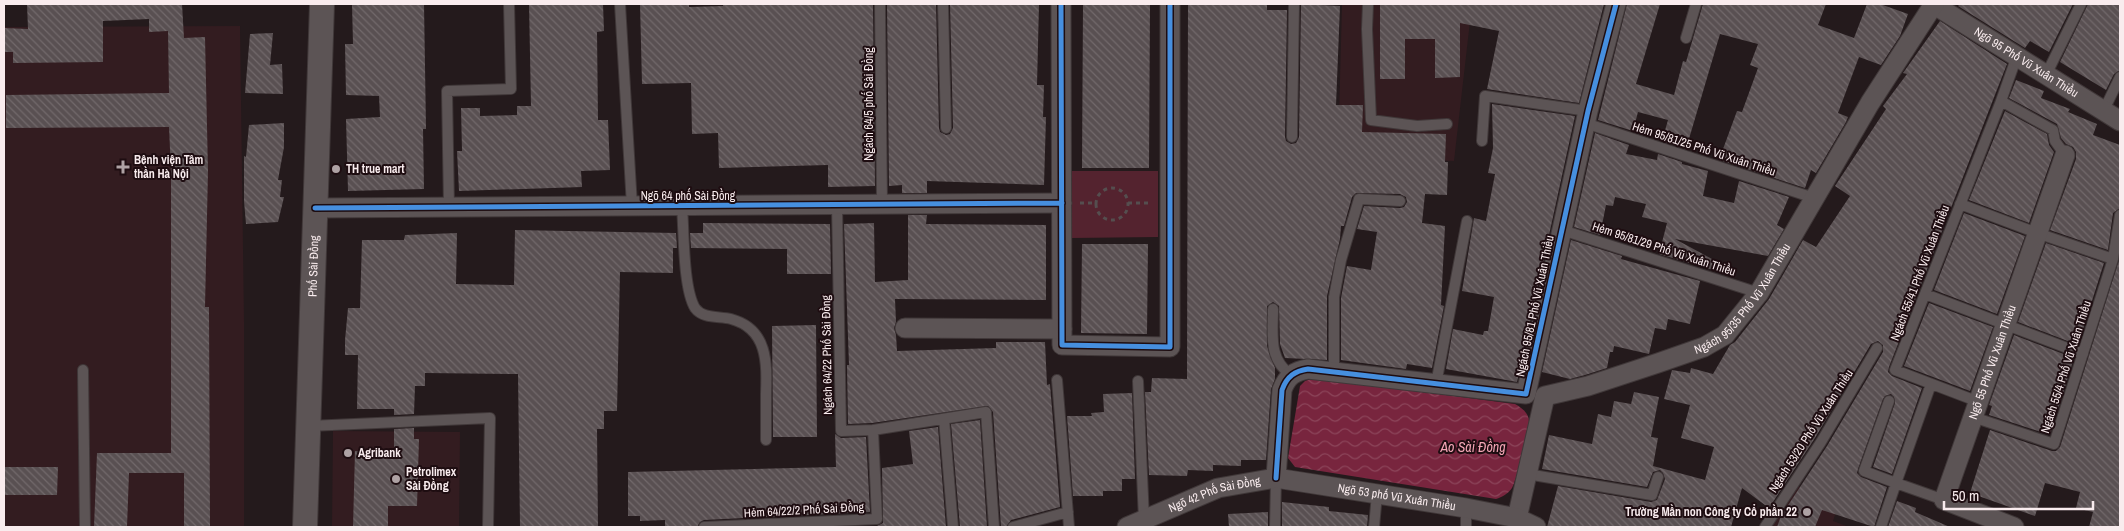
<svg xmlns="http://www.w3.org/2000/svg" width="2124" height="531" font-family="'Archivo Narrow',sans-serif">
	<style>
		.built { fill: #331c20 }
		.green { fill: #54232f }
		.water { fill: url(#water-waves) }
		.building { fill: url(#building-back-hatch) }
		.lines { fill: none; stroke-linecap: round; stroke-linejoin: round }
		.service-casing { stroke: #403839; stroke-width: 12 }
		.minor-casing { stroke: #403839; stroke-width: 21 }
		.tertiary-casing { stroke: #403839; stroke-width: 26 }
		.path { stroke: #554e4f; stroke-width: 3; stroke-dasharray: 4 4; stroke-linecap: butt }
		.service { stroke: #5c5455; stroke-width: 10 }
		.minor { stroke: #5c5455; stroke-width: 19 }
		.tertiary { stroke: #5c5455; stroke-width: 24 }
		.cycleway-casing { stroke: #1e0d11; stroke-width: 8 }
		.cycleway { stroke: #468fdf; stroke-width: 5 }
		.poi-dot { fill: #aea2a4; stroke: #1e0d11; stroke-width: 2 }
		.labels { text-anchor: middle; stroke-width: 4; stroke-linejoin: round; paint-order: stroke }
		.street-label { font-size: 12px; fill: #f9ecee; stroke: #1e0d11 }
		.poi-label { font-size: 12px; font-weight: bold; fill: #f9ecee; stroke: #1e0d11; text-anchor: start }
		.water-label { font-size: 14px; font-style: italic; fill: #f4a6b6; stroke: #1e0d11 }
	</style>
	<defs>
		<pattern id="water-waves" width="16" height="10" patternUnits="userSpaceOnUse" patternTransform="scale(1.25)"><rect width="16" height="10" fill="#78253e"/><path d="M0 5q4-4 8 0t8 0" fill="none" stroke="#8c455a"/></pattern>
		<pattern id="building-back-hatch" width="6" height="6" patternUnits="userSpaceOnUse" patternTransform="scale(1.25)"><rect width="6" height="6" fill="#595052"/><path d="M-1 5l2 2M0 0l6 6M5-1l2 2" fill="none" stroke="#72696b"/></pattern>
	</defs>
	<rect width="100%" height="100%" fill="#241a1c"/>
	<!-- built -->
	<path class="built" d="M1342 4H1472L1454 161 1338 156Z
		M240 26 244 322V527H4V27Z
		M333 431 460 432 459 527H332Z
		M1796 485 1839 503 1833 521 1849 527H1770Z"/>
	<!-- green -->
	<path class="green" d="M1072 171H1158V237L1072 238Z"/>
	<!-- water -->
	<path class="water" d="M1314 378 1515 404C1522 408 1529 413 1529 422 1529 431 1516 481 1512 488 1508 494 1502 497 1496 499L1295 467 1288 458 1300 386 1305 381Z"/>
	<!-- building -->
	<path class="building" d="M27 4H182L184 38 205 37 208 171 205 307H209L210 527H184V473H129L127 527H94L97 453H171V172L169 127 6 128V95L169 93 168 31 149 32V19L103 21V62L13 63V52H4V28L28 29Z
		M352 4H424L426 129H423L424 189 348 191 346 119 380 117 379 96 346 95 345 44H353Z
		M529 4H603L604 31 597 32 598 120H608L610 170 581 171 582 187 459 191 457 151H462L461 108H480V116L517 115V106H531Z
		M640 4H689V7L723 6V4H873L875 186 828 187V165L719 168 718 133 692 134 691 83 642 84Z
		M887 4H936L939 128 940 132 946 135 950 134 953 128 950 4H1039L1037 85H1044L1043 117H1046L1044 185 927 181V193H902V185L889 186Z
		M1083 4H1150L1149 168H1082Z
		M1188 4H1267V10H1287L1285 137 1286 141 1291 144 1296 143 1299 137 1301 4 1340 6 1336 105H1363L1362 132 1446 134 1445 162H1448L1447 195 1425 194 1422 223 1445 226 1441 305 1444 306 1432 368 1407 364 1406 369 1341 360V298L1347 266 1371 270 1377 232 1357 229 1364 206 1400 208 1404 207 1407 202 1406 197 1400 194 1356 193 1352 197 1344 226H1341L1340 239 1327 296V360L1285 358 1280 344 1279 306 1273 302 1267 306V346L1275 368V379L1271 389 1266 460H1241V466L1213 465V471L1188 470 1187 476 1149 475 1145 392H1151L1152 378 1187 379Z
		M1380 4H1604L1579 103 1487 89 1499 31 1460 23V77L1435 78V39H1405V79H1380Z
		M1627 4H1660L1636 84 1674 95 1683 61 1686 62 1703 4H1826L1818 25 1854 38 1867 4H1880L1908 14 1900 36 1881 65 1859 57 1838 113 1848 117 1846 122 1816 173 1811 170 1805 188 1719 160 1737 111 1742 112 1758 68 1750 65 1758 44 1720 34 1686 149 1662 141 1668 120 1638 112 1633 131 1598 120Z
		M1960 4H2073L2049 52 2030 41 2025 48 1958 6Z
		M2088 4H2120V70L2114 74 2106 90 2060 62Z
		M1940 21 2007 64 1889 367 1888 372 1892 376 1922 388 1892 474 1873 467 1895 403 1894 397 1891 394 1885 396 1883 399 1858 469 1857 473 1861 477 1887 487 1874 527 1822 510 1815 527H1777L1781 516 1827 446 1883 352V345L1878 341 1871 344 1815 438 1769 508 1742 488 1731 527H1547L1558 486 1651 502 1657 500 1665 479 1663 473 1660 470 1653 472 1647 487 1542 469 1549 435 1592 444 1598 414 1611 417 1614 401 1631 404 1634 392 1659 397 1651 437 1658 438 1653 466 1705 480 1714 447 1681 438 1690 405 1664 399 1672 370 1690 373 1691 368 1713 374 1730 345 1735 342 1769 299 1803 240 1816 247 1850 196 1835 186 1886 109 1883 106 1907 74 1903 73Z
		M273 33 270 65 282 64 283 94 245 93 250 34Z
		M2016 80 2044 91 2041 98 2070 109 2068 112 2097 124 2093 135 2120 145V208L2113 213 2108 250 2050 230 2076 159V152L2073 147 2066 144 2061 138 2057 124 2009 98Z
		M1492 104 1575 116 1517 382 1446 369 1453 329 1483 335 1484 331H1488L1494 297 1462 291 1474 218 1486 221 1495 174 1488 173 1493 148Z
		M2005 111 2047 134 2049 145 2054 152 2029 223 1969 200Z
		M284 123V147L278 180H282L280 197H284L278 222 246 224 244 201V156L246 157 249 125Z
		M1595 133 1629 145 1626 154 1657 160 1658 154 1682 162V164L1708 171 1703 196 1734 203 1739 181 1789 197 1777 225 1784 229 1768 256 1675 239 1736 272 1734 276 1659 254 1667 223 1642 217 1646 204 1615 197 1613 206 1606 205 1600 235 1574 227Z
		M1964 213 2025 236 1997 314 1934 290Z
		M908 215H927L926 224 1046 225V300L895 299 896 322 894 328 896 335 897 351 996 348V342H1045L1047 385 1050 384 1060 507 1011 520 1006 527H1001L993 412 988 406 872 423 848 424 847 365H849L844 224 874 223 875 282 908 280Z
		M703 223 830 224 831 274H787V249L691 248 690 233H703Z
		M515 230 676 233 677 248H673V273L620 272 617 411H604V429H597L598 527H520L518 374 425 373V386H415L414 414 394 415V409H357L358 355H345V340L348 308H360L362 240H404L405 235 457 233 456 284 514 285Z
		M1571 240 1622 256 1621 259 1700 281 1690 324 1668 319 1666 330 1655 328 1649 354 1614 346 1613 352H1610L1607 368 1585 375 1570 379 1542 372Z
		M2046 243 2104 263 2078 345 2018 322Z
		M1082 244H1148L1147 334 1081 333Z
		M2120 257V527H2089L2093 512 2076 508 2080 492 2045 483 2035 516 1970 493 1990 430 2052 451H2056L2060 447Z
		M1929 303 1993 327 1970 391 1904 366Z
		M816 325 817 437H773L772 326Z
		M2014 335 2074 358 2050 435 1989 415 1992 406 1989 405Z
		M1132 393 1135 479H1122V491H1103V496H1073L1067 416H1092L1091 413 1104 412 1103 394Z
		M980 420 987 527H960L951 424Z
		M938 427 946 527H847L877 526 883 523 882 468 913 464 909 431Z
		M414 428V439H419L417 506H388V527H353L355 451 394 452V429Z
		M835 434 841 438 866 437 870 512 704 520 700 522 697 527H665V520L640 521V516H628V472L836 467Z
		M4 467H58L57 495H4Z
		M1897 501 1916 508 1915 512 1950 527H1888Z
		M1282 502 1329 507V511L1368 515 1367 527H1282Z
		M1268 512V527H1229L1228 514Z"/>
	<g class="lines">
		<!-- service casing -->
		<g class="service-casing">
			<path id="service" d="M620 4 632 206
				M880 4 882 204
				M943 4 946 128
				M1368 4 1367 29 1371 120 1417 126 1447 124
				M1686 38 1696 4
				M2017 56 2001 101 2053 130 2055 141 2065 155
				M2046 75 2081 4
				M2104 110 2120 77
				M1585 123 1814 198
				M1292 137 1294 4
				M1482 141 1485 96 1588 111
				M1960 204 2037 233 2113 259
				M837 205 841 431 873 430 986 412 994 527
				M682 206C684 231 683 288 695 308 703 319 719 316 731 319 768 329 767 363 766 394 766 409 766 425 766 440
				M449 207 447 91 511 89 509 4
				M1562 230 1759 293
				M1925 294 2083 354
				M1273 309C1273 334 1268 359 1291 375
				M83 370 85 527
				M1334 372V297L1341 260 1359 199 1400 201
				M1057 380 1069 527
				M1138 381 1144 520
				M1436 384 1467 221
				M1889 401 1864 471 1896 483 1931 384
				M1979 402 1895 370 2001 101
				M1973 417 2054 444 2113 259 2120 215
				M944 419 953 527
				M309 426 490 418 488 527
				M1527 474 1652 495 1658 477
				M1466 508V527
				M704 527 877 519 873 430
				M1013 527 1068 512
				M1275 527 1276 478
				M1374 527 1377 494
				M1765 527 1821 442 1877 348
				M1881 527 1896 483 1944 500"/>
		</g>
		<!-- minor casing -->
		<g class="minor-casing">
			<g id="minor">
				<path d="M1061 4 1062 345 1170 347V4"/>
				<path id="s1" d="M1933 4 2120 121"/>
				<path d="M315 208 1062 203"/>
				<path d="M905 328 1062 329"/>
				<path d="M1276 478 1282 390C1287 376 1295 371 1308 369L1526 394 1588 111 1616 4"/>
				<path id="s2" d="M1517 518 1545 396 1588 386 1658 363 1704 347 1725 335 1759 293 1870 103 1934 4"/>
				<path id="s3" d="M1127 527 1218 488 1276 478 1466 508 1517 518 1536 527"/>
				<path id="s4" d="M2014 527 1944 500 2065 155"/>
			</g>
		</g>
		<!-- tertiary casing -->
		<g class="tertiary-casing">
			<g id="tertiary">
				<path id="s5" d="M305 527 322 4"/>
			</g>
		</g>
		<!-- path -->
		<path class="path" d="M1096 204a16 16 0 1 1 32 0a16 16 0 1 1-32 0Z
			M1080 203H1096
			M1128 203H1152"/>
		<!-- service -->
		<use href="#service" class="service"/>
		<!-- minor -->
		<use href="#minor" class="minor"/>
		<!-- tertiary -->
		<use href="#tertiary" class="tertiary"/>
		<!-- cycleway casing -->
		<g class="cycleway-casing">
			<path id="cycleway" d="M1061 4 1062 345 1170 347V4
				M315 208 1062 203
				M1276 478 1282 390C1287 376 1295 371 1308 369L1526 394 1588 111 1616 4"/>
		</g>
		<!-- cycleway -->
		<use href="#cycleway" class="cycleway"/>
	</g>
	<!-- markers -->
	<g class="poi-dot">
		<path d="M120.5 159.5h5v5h5v5h-5v5h-5v-5h-5v-5h5z"/>
		<circle cx="336" cy="169" r="5"/>
		<circle cx="348" cy="453" r="5"/>
		<circle cx="396" cy="479" r="5"/>
		<circle cx="1807" cy="512" r="5"/>
	</g>
	<g class="labels">
		<!-- street labels -->
		<g class="street-label">
			<text dy="4" stroke="none"><textPath href="#s1" startOffset="110">Ngõ 95 Phố Vũ Xuân Thiều</textPath></text>
			<text transform="translate(869 104) rotate(-90)" y="4">Ngách 64/5 phố Sài Đồng</text>
			<text transform="translate(1704 149) rotate(18)" y="4">Hẻm 95/81/25 Phố Vũ Xuân Thiều</text>
			<text x="688" y="200">Ngõ 64 phố Sài Đồng</text>
			<text transform="translate(1664 249) rotate(18)" y="4">Hẻm 95/81/29 Phố Vũ Xuân Thiều</text>
			<text dy="4" stroke="none"><textPath href="#s5" startOffset="261">Phố Sài Đồng</textPath></text>
			<text transform="translate(1920 273) rotate(-69)" y="4">Ngách 55/41 Phố Vũ Xuân Thiều</text>
			<text dy="4" stroke="none"><textPath href="#s2" startOffset="354">Ngách 95/35 Phố Vũ Xuân Thiều</textPath></text>
			<text transform="translate(1535 306) rotate(-78)" y="4">Ngách 95/81 Phố Vũ Xuân Thiều</text>
			<text transform="translate(827 355) rotate(-91)" y="4">Ngách 64/22 Phố Sài Đồng</text>
			<text dy="4" stroke="none"><textPath href="#s4" startOffset="221">Ngõ 55 Phố Vũ Xuân Thiều</textPath></text>
			<text transform="translate(2066 367) rotate(-72)" y="4">Ngách 55/4 Phố Vũ Xuân Thiều</text>
			<text transform="translate(1811 431) rotate(-57)" y="4">Ngách 53/20 Phố Vũ Xuân Thiều</text>
			<text dy="4" stroke="none"><textPath href="#s3" startOffset="94">Ngõ 42 Phố Sài Đồng</textPath></text>
			<text dy="4" stroke="none"><textPath href="#s3" startOffset="280">Ngõ 53 phố Vũ Xuân Thiều</textPath></text>
			<text transform="translate(804 510) rotate(-3)" y="4">Hẻm 64/22/2 Phố Sài Đồng</text>
		</g>
		<!-- poi labels -->
		<g class="poi-label">
			<text x="134" y="164">Bệnh viện Tâm<tspan x="134" dy="14">thần Hà Nội</tspan></text>
			<text x="346" y="173">TH true mart</text>
			<text x="358" y="457">Agribank</text>
			<text x="406" y="476">Petrolimex<tspan x="406" dy="14">Sài Đồng</tspan></text>
			<text x="1797" y="516" text-anchor="end">Trường Mần non Công ty Cổ phần 22</text>
		</g>
		<!-- water labels -->
		<g class="water-label">
			<text x="1473" y="452">Ao Sài Đồng</text>
		</g>
	</g>
	<!-- border -->
	<rect width="2124" height="531" fill="none" stroke="#f9ecee" stroke-width="10"/>
	<!-- scale -->
	<path d="M1944 501v8h149v-8" fill="none" stroke="#f9ecee" stroke-width="2.5"/>
	<text x="1952" y="501" font-size="15" fill="#f9ecee" stroke="#1e0d11" stroke-width="4" paint-order="stroke">50 m</text>
</svg>
